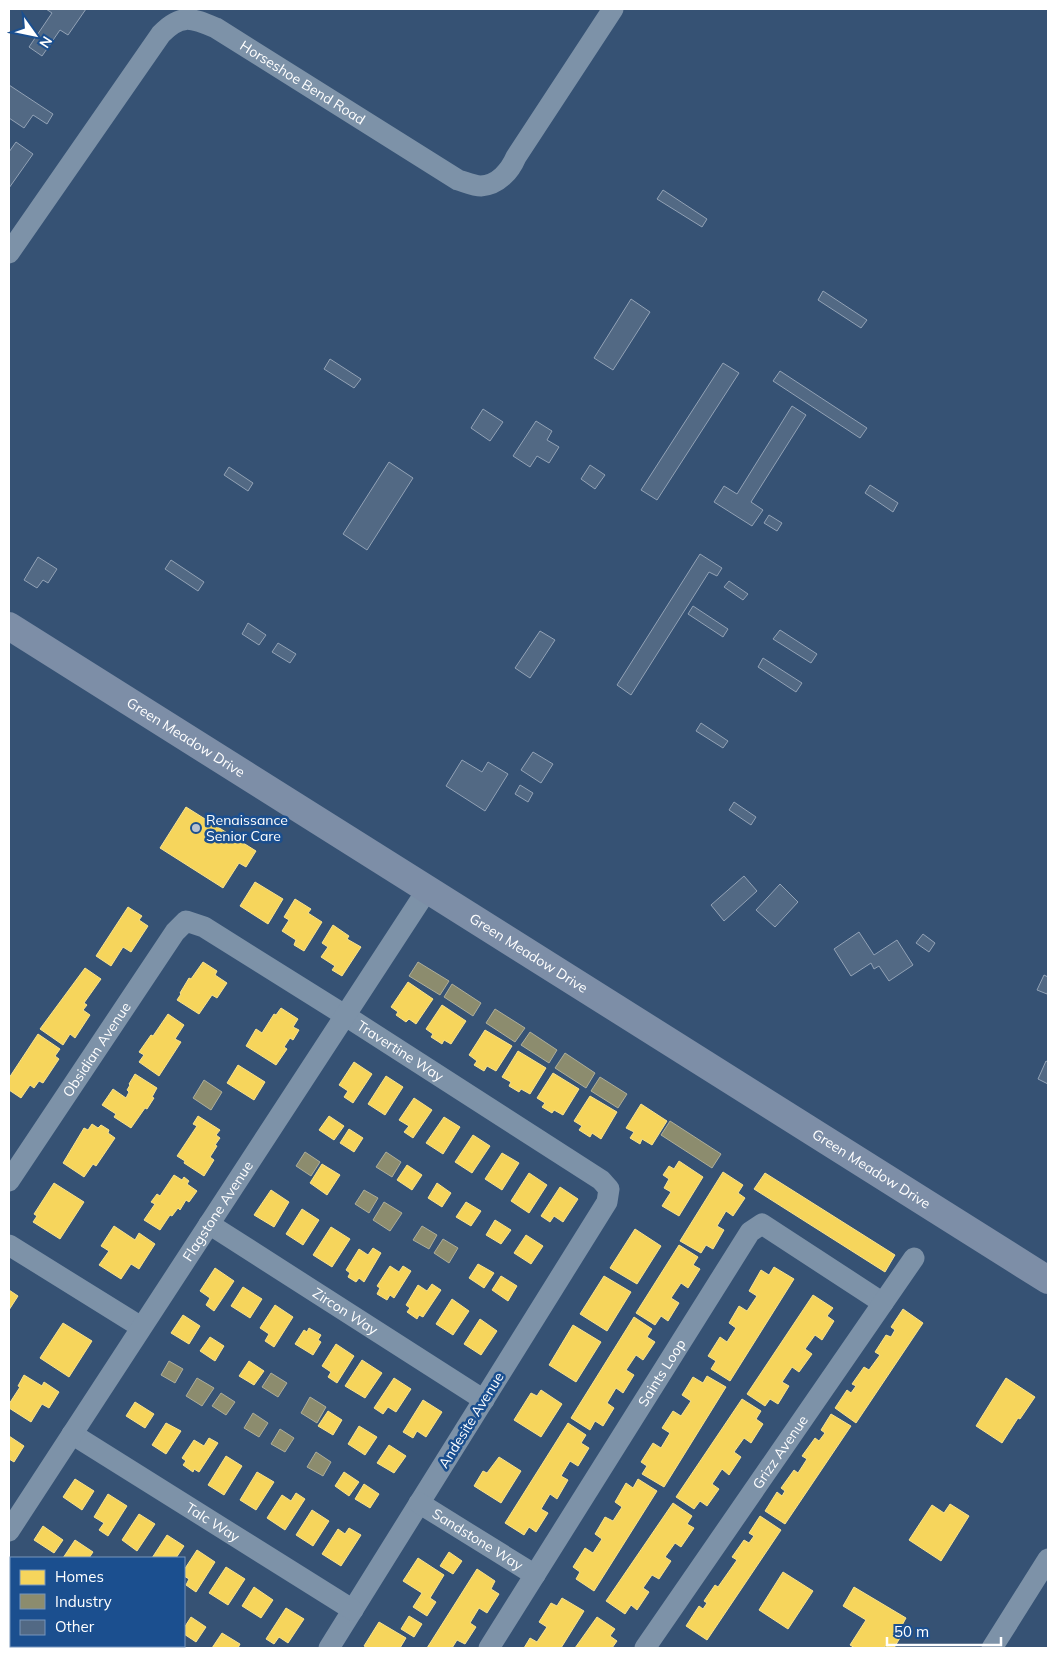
<svg xmlns="http://www.w3.org/2000/svg" width="1057" height="1657" font-family="Mulish,sans-serif">
	<style>
		.homes { fill: #f6d55c; stroke: #f9e28d }
		.industry { fill: #8c8c6e; stroke: #aeae9a }
		.building { fill: #526984; stroke: #92a2b6 }
		.lines { fill: none; stroke-linecap: round; stroke-linejoin: round }
		.minor { stroke: #7d92a8; stroke-width: 21 }
		.major { stroke: #7d8ea7; stroke-width: 28 }
		.poi-dot { fill: #b9c2ce; stroke: #1b4f8f; stroke-width: 2 }
		.labels { text-anchor: middle; stroke-width: 5; stroke-linejoin: round; paint-order: stroke }
		.street-label { font-size: 14px; fill: #fff; stroke: #1b4f8f }
		.poi-label { font-size: 14px; fill: #fff; stroke: #1b4f8f; text-anchor: start }
	</style>
	<rect width="100%" height="100%" fill="#365274"/>
	<!-- homes -->
	<path class="homes" d="M186 807 256 851 246 867 239 863 223 888 160 848Z
		M255 882 283 899 268 924 240 906Z
		M295 899 311 909 308 913 322 922 304 951 294 945 296 940 282 931 289 920 284 917Z
		M128 907 142 916 139 920 148 926 131 952 123 947 111 966 96 956Z
		M333 925 349 936 347 939 361 947 342 976 332 970 335 966 321 957 328 947 322 943Z
		M203 962 217 971 215 975 227 983 217 998 212 995 199 1014 177 1000 181 994 180 993 189 978 191 979Z
		M85 968 101 979 84 1003 87 1005 83 1010 90 1015 75 1038 70 1034 63 1045 40 1029Z
		M408 982 433 999 416 1024 409 1019 406 1022 396 1015 398 1012 391 1007Z
		M442 1005 466 1021 451 1044 444 1040 442 1044 431 1037 433 1034 426 1029Z
		M281 1008 298 1019 293 1027 299 1030 293 1040 290 1038 284 1047 287 1049 276 1065 246 1046 256 1029 262 1033 274 1014 276 1015Z
		M168 1014 184 1025 175 1039 181 1042 159 1076 139 1062 144 1055 139 1052 151 1035 153 1036Z
		M485 1030 512 1046 496 1071 487 1066 484 1071 474 1065 477 1061 469 1055Z
		M38 1034 60 1049 55 1056 59 1059 43 1083 39 1081 34 1088 30 1085 21 1098 9 1090V1078Z
		M518 1051 546 1068 530 1094 521 1089 519 1092 509 1086 511 1082 502 1077Z
		M354 1062 372 1074 353 1103 344 1097 348 1091 339 1085Z
		M238 1065 265 1082 254 1100 227 1083Z
		M553 1073 579 1089 563 1115 554 1110 552 1113 542 1107 545 1103 537 1098Z
		M135 1074 157 1088 152 1097 154 1098 147 1109 145 1108 131 1128 114 1117 116 1114 102 1105 113 1089 126 1098 129 1092 127 1090 130 1085 129 1084Z
		M386 1076 403 1087 385 1115 368 1104Z
		M590 1096 617 1112 601 1139 592 1133 590 1137 579 1130 582 1126 574 1121Z
		M414 1098 432 1110 413 1138 404 1132 409 1126 399 1120Z
		M641 1104 667 1121 652 1145 642 1139 640 1144 630 1138 634 1132 626 1128Z
		M198 1116 220 1130 216 1135 220 1138 215 1145 217 1146 210 1157 214 1160 204 1176 184 1163 185 1161 177 1156 197 1126 193 1124Z
		M329 1116 344 1126 334 1140 319 1130Z
		M444 1117 460 1127 443 1154 426 1143Z
		M92 1124 98 1128 101 1125 109 1130 108 1133 115 1138 96 1166 93 1164 84 1177 63 1163 84 1128 88 1130Z
		M349 1129 363 1138 354 1152 340 1143Z
		M473 1135 490 1146 472 1173 455 1162Z
		M502 1153 519 1163 502 1190 485 1179Z
		M679 1161 703 1177 679 1216 662 1206 671 1192 664 1188 669 1179 663 1175 669 1166 674 1169Z
		M322 1164 340 1175 327 1195 310 1183Z
		M407 1165 422 1175 412 1190 397 1180Z
		M723 1172 743 1185 738 1193 745 1198 733 1216 726 1211 717 1226 724 1230 713 1249 706 1245 701 1253 680 1241Z
		M529 1173 547 1185 529 1213 511 1201Z
		M765 1173 895 1255 885 1272 754 1189Z
		M174 1175 182 1180 184 1177 189 1181 187 1184 197 1191 189 1202 186 1200 180 1210 178 1208 172 1216 170 1215 160 1230 144 1220 155 1204 151 1202 157 1194 160 1196Z
		M54 1183 84 1202 60 1239 33 1222 37 1216 34 1214Z
		M437 1183 451 1193 442 1207 428 1198Z
		M560 1187 578 1199 563 1222 554 1216 550 1222 541 1216Z
		M271 1190 289 1202 274 1227 254 1215Z
		M466 1202 481 1211 471 1226 456 1217Z
		M302 1209 319 1220 303 1245 286 1234Z
		M495 1220 511 1230 501 1244 486 1235Z
		M114 1226 135 1240 139 1233 155 1244 139 1269 131 1264 121 1279 99 1265 109 1251 101 1246Z
		M331 1227 350 1239 332 1267 313 1255Z
		M635 1229 661 1246 637 1284 610 1268Z
		M526 1235 543 1246 531 1264 514 1253Z
		M679 1245 698 1257 693 1265 700 1269 688 1288 681 1283 671 1298 679 1303 668 1321 661 1316 655 1325 636 1313Z
		M373 1248 381 1253 364 1282 359 1278 356 1282 348 1277 350 1273 346 1270 359 1249 368 1255Z
		M478 1264 494 1273 484 1288 469 1278Z
		M390 1266 399 1272 403 1266 411 1271 394 1298 390 1295 387 1300 377 1294 380 1288 377 1286Z
		M774 1267 794 1279 730 1381 711 1369 716 1361 708 1356 720 1337 727 1342 736 1328 729 1323 739 1306 747 1311 757 1296 749 1291 761 1270 769 1275Z
		M215 1268 234 1281 214 1311 206 1305 210 1298 200 1291Z
		M501 1276 517 1286 508 1301 492 1290Z
		M604 1276 631 1292 607 1331 580 1314Z
		M432 1284 441 1290 423 1317 419 1315 417 1319 407 1312 410 1308 406 1305 418 1285 427 1291Z
		M243 1287 262 1299 250 1318 231 1306Z
		M9 1290 18 1296 9 1310Z
		M813 1295 833 1308 827 1316 834 1321 822 1340 815 1335 805 1349 812 1354 799 1372 792 1367 782 1382 789 1386 778 1404 770 1399 765 1406 747 1394Z
		M452 1299 469 1311 453 1335 436 1324Z
		M275 1305 293 1317 274 1347 265 1341 269 1334 260 1328Z
		M903 1309 923 1323 856 1423 835 1408 847 1390 851 1393 856 1386 852 1384 864 1367 869 1370 880 1355 875 1352 886 1335 891 1337 895 1330 891 1327Z
		M183 1315 200 1326 189 1344 171 1333Z
		M634 1317 652 1329 647 1337 655 1342 643 1360 636 1355 626 1370 634 1375 623 1393 616 1388 607 1403 614 1408 603 1426 595 1421 590 1430 571 1418Z
		M480 1319 497 1331 481 1355 464 1344Z
		M63 1323 92 1341 69 1377 40 1358Z
		M573 1325 601 1342 576 1382 549 1365Z
		M309 1328 321 1335 318 1340 321 1342 313 1355 295 1344 304 1330 307 1332Z
		M210 1337 224 1346 215 1361 200 1351Z
		M336 1344 354 1356 337 1383 328 1377 331 1372 322 1366Z
		M362 1360 382 1373 365 1398 345 1386Z
		M249 1361 264 1371 254 1385 239 1376Z
		M24 1375 42 1386 44 1382 59 1392 49 1408 42 1404 31 1422 9 1408V1404L20 1387 18 1386Z
		M707 1376 726 1387 664 1487 642 1474 647 1466 641 1462 653 1443 661 1448 670 1433 662 1428 673 1411 681 1416 691 1401 682 1395 693 1377 703 1383Z
		M394 1378 411 1389 396 1412 388 1407 383 1414 374 1408Z
		M1006 1378 1035 1397 1020 1419 1018 1418 1002 1443 976 1426Z
		M541 1390 562 1404 541 1437 514 1420 531 1393 537 1396Z
		M742 1399 761 1411 756 1419 763 1424 751 1443 744 1438 734 1452 741 1457 729 1475 722 1469 712 1484 719 1489 707 1506 700 1501 694 1509 676 1497Z
		M423 1400 442 1412 426 1437 417 1431 413 1438 403 1432Z
		M135 1402 154 1414 145 1428 126 1416Z
		M328 1411 342 1420 333 1435 318 1426Z
		M831 1414 851 1426 785 1524 765 1511 777 1492 782 1496 785 1491 781 1488 794 1470 798 1473 807 1459 802 1456 815 1438 819 1441 825 1433 821 1430Z
		M166 1423 181 1431 166 1454 152 1445Z
		M568 1423 586 1435 581 1443 589 1448 578 1466 570 1461 561 1476 568 1480 557 1499 550 1494 541 1509 548 1513 536 1532 529 1527 524 1535 505 1523Z
		M359 1426 377 1437 365 1455 348 1444Z
		M9 1436 24 1446 14 1462 9 1459Z
		M209 1438 218 1443 199 1472 194 1469 193 1472 183 1465 186 1461 182 1458 194 1440 204 1446Z
		M389 1445 406 1456 394 1473 377 1463Z
		M226 1456 242 1466 224 1495 208 1485Z
		M499 1457 521 1471 501 1503 474 1486 483 1471 487 1473Z
		M257 1472 274 1482 256 1510 240 1500Z
		M344 1472 359 1482 349 1496 335 1486Z
		M75 1479 94 1491 82 1510 63 1497Z
		M638 1479 657 1491 594 1591 576 1579 580 1572 573 1567 585 1548 593 1553 602 1539 595 1534 605 1517 613 1521 622 1507 615 1502 626 1483 633 1488Z
		M364 1484 379 1494 370 1508 355 1499Z
		M296 1493 305 1499 285 1530 267 1518 282 1495 291 1501Z
		M108 1494 127 1506 108 1536 99 1530 104 1523 94 1517Z
		M673 1503 692 1516 687 1524 694 1528 681 1547 675 1543 665 1557 671 1561 659 1579 652 1575 643 1588 649 1592 637 1610 631 1605 625 1614 606 1601Z
		M950 1504 969 1516 941 1561 909 1540 932 1505 944 1513Z
		M312 1510 329 1521 313 1546 296 1535Z
		M139 1514 155 1524 137 1551 122 1540Z
		M760 1516 781 1530 707 1640 686 1626 699 1606 703 1609 707 1603 704 1601 715 1585 718 1587 737 1560 732 1557 744 1540 749 1543 754 1536 749 1533Z
		M43 1526 63 1540 54 1553 34 1540Z
		M349 1528 361 1535 341 1566 322 1554 338 1529 345 1534Z
		M167 1535 184 1546 176 1558H152Z
		M75 1540 93 1552 89 1558H63Z
		M197 1550 215 1562 196 1592 186 1585 189 1579 184 1576V1570Z
		M449 1552 462 1561 453 1574 440 1566Z
		M418 1558 444 1575 430 1598 436 1602 427 1616 413 1607 422 1593 403 1581Z
		M226 1567 245 1579 228 1605 209 1593Z
		M477 1569 495 1581 491 1589 499 1594 487 1613 479 1608 470 1623 476 1627 465 1644 457 1640 452 1648H427Z
		M783 1572 813 1591 788 1629 759 1610Z
		M254 1587 273 1600 261 1618 242 1606Z
		M854 1587 906 1618 900 1629 904 1631 894 1648 885 1646 884 1648H855L850 1645 866 1620 843 1606Z
		M9 1597 11 1599V1621L9 1624Z
		M562 1598 584 1611 561 1648H524L530 1638 537 1642 547 1627 539 1622 551 1603 557 1606Z
		M286 1608 304 1619 288 1643 279 1637 274 1644 266 1639Z
		M409 1616 422 1624 414 1637 401 1629Z
		M191 1617 206 1627 196 1642 184 1634V1628Z
		M597 1617 615 1629 610 1636 617 1641 612 1648H575Z
		M379 1622 406 1638 400 1648H368L364 1646Z
		M222 1633 240 1644 238 1648H212Z
		M53 1646H79L78 1648H51Z"/>
	<!-- industry -->
	<path class="industry" d="M418 962 449 981 440 995 409 976Z
		M452 984 481 1003 473 1016 444 997Z
		M495 1009 525 1028 515 1042 486 1023Z
		M530 1032 557 1050 549 1063 521 1045Z
		M565 1053 595 1073 586 1088 555 1068Z
		M600 1077 627 1094 618 1108 591 1091Z
		M204 1080 222 1092 211 1110 193 1098Z
		M670 1121 721 1154 712 1168 661 1135Z
		M305 1152 320 1162 311 1176 296 1166Z
		M386 1152 401 1162 392 1177 376 1167Z
		M364 1190 378 1198 369 1213 355 1204Z
		M384 1202 402 1213 390 1231 373 1220Z
		M422 1226 437 1235 429 1249 413 1240Z
		M443 1239 458 1248 449 1263 434 1253Z
		M169 1361 183 1369 175 1383 161 1375Z
		M271 1373 287 1383 278 1397 262 1387Z
		M197 1378 214 1388 202 1406 186 1396Z
		M221 1393 235 1402 226 1415 212 1406Z
		M310 1397 326 1407 317 1423 301 1413Z
		M253 1413 268 1423 259 1437 244 1428Z
		M280 1429 294 1438 285 1452 271 1444Z
		M316 1452 331 1462 323 1476 307 1467Z
		M135 1646H157L156 1648H134Z"/>
	<!-- building -->
	<path class="building" d="M46 9H86L68 35 60 30 42 56 29 47 52 13Z
		M9 85 53 114 47 124 33 115 24 128 9 118Z
		M16 142 33 154 9 188V152Z
		M663 190 707 219 702 227 657 199Z
		M823 291 867 320 861 328 818 300Z
		M631 299 650 312 613 370 594 358Z
		M330 359 361 379 354 388 324 369Z
		M723 363 739 373 657 500 641 490Z
		M780 371 867 428 860 438 773 381Z
		M792 406 806 415 751 502 763 510 752 526 714 502 724 486 737 494Z
		M483 409 503 422 490 441 471 428Z
		M536 421 552 431 547 440 559 447 549 463 537 456 530 467 513 456Z
		M389 462 413 478 367 550 343 534Z
		M590 465 605 475 595 489 581 479Z
		M229 467 253 483 248 491 224 475Z
		M870 485 898 503 893 512 865 493Z
		M769 515 782 523 777 531 764 523Z
		M700 554 722 568 717 576 709 572 631 695 617 685Z
		M38 557 57 569 48 583 43 580 37 588 24 580Z
		M171 560 204 582 198 591 165 569Z
		M729 581 748 594 743 600 724 587Z
		M693 606 728 629 723 637 688 614Z
		M248 623 266 635 259 645 242 634Z
		M780 630 817 654 811 663 773 639Z
		M540 631 555 640 530 678 515 668Z
		M278 643 296 654 290 663 272 652Z
		M763 658 802 683 796 692 758 667Z
		M701 723 728 741 723 748 696 731Z
		M533 752 553 764 541 783 521 770Z
		M462 760 482 772 488 762 508 774 485 811 446 786Z
		M520 785 533 793 528 802 515 794Z
		M734 802 756 817 751 825 729 810Z
		M744 876 757 891 724 921 711 905Z
		M780 884 798 902 775 927 756 910Z
		M859 932 874 955 897 940 913 965 889 981 879 966 874 969 871 963 851 976 834 949Z
		M923 934 935 943 929 952 916 943Z
		M1044 975 1048 977V990L1047 994 1037 990Z
		M1046 1061 1048 1062V1084L1038 1079Z"/>
	<g class="lines">
		<!-- minor -->
		<g class="minor">
			<path id="s1" d="M9 253 161 34C181 13 192 18 216 28L458 180C465 182 474 186 481 186 498 185 510 171 516 157L613 9"/>
			<path id="s2" d="M9 1181 175 932 186 921 204 927 346 1016 601 1180 609 1189 607 1202 329 1648"/>
			<path id="s3" d="M209 1224 484 1400"/>
			<path d="M9 1245 141 1327"/>
			<path id="s4" d="M72 1434 353 1610"/>
			<path id="s5" d="M419 1503 535 1575"/>
			<path id="s6" d="M9 1531 427 890"/>
			<path id="s7" d="M489 1648 750 1232 762 1224 883 1303"/>
			<path id="s8" d="M645 1648 914 1258"/>
			<path d="M992 1648 1048 1559"/>
		</g>
		<!-- major -->
		<path class="major" id="s9" d="M9 626 1048 1280"/>
	</g>
	<!-- markers -->
	<circle class="poi-dot" cx="196" cy="828" r="5"/>
	<g class="labels">
		<!-- street labels -->
		<g class="street-label">
			<text dy="5" stroke="none"><textPath href="#s1" startOffset="430">Horseshoe Bend Road</textPath></text>
			<text dy="5" stroke="none"><textPath href="#s9" startOffset="209">Green Meadow Drive</textPath></text>
			<text dy="5" stroke="none"><textPath href="#s9" startOffset="614">Green Meadow Drive</textPath></text>
			<text dy="5" stroke="none"><textPath href="#s2" startOffset="158">Obsidian Avenue</textPath></text>
			<text dy="5" stroke="none"><textPath href="#s2" startOffset="566">Travertine Way</textPath></text>
			<text dy="5" stroke="none"><textPath href="#s9" startOffset="1019">Green Meadow Drive</textPath></text>
			<text dy="5" stroke="none"><textPath href="#s6" startOffset="382">Flagstone Avenue</textPath></text>
			<text dy="5" stroke="none"><textPath href="#s3" startOffset="162">Zircon Way</textPath></text>
			<text dy="5" stroke="none"><textPath href="#s7" startOffset="325">Saints Loop</textPath></text>
			<text transform="translate(471 1420) rotate(-58)" y="5">Andesite Avenue</text>
			<text dy="5" stroke="none"><textPath href="#s8" startOffset="238">Grizz Avenue</textPath></text>
			<text dy="5" stroke="none"><textPath href="#s4" startOffset="166">Talc Way</textPath></text>
			<text dy="5" stroke="none"><textPath href="#s5" startOffset="69">Sandstone Way</textPath></text>
		</g>
		<!-- poi labels -->
		<g class="poi-label">
			<text x="206" y="825">Renaissance<tspan x="206" dy="16">Senior Care</tspan></text>
		</g>
	</g>
	<!-- border -->
	<rect width="1057" height="1657" fill="none" stroke="#ffffff" stroke-width="20"/>
	<!-- legend -->
	<rect x="10" y="1557" width="175" height="90" fill="#1b4f8f" stroke="#7695bc"/>
	<rect x="20" y="1570" width="25" height="15" fill="#f6d55c" stroke="#7695bc"/>
	<text x="55" y="1582" font-size="15" fill="#ffffff">Homes</text>
	<rect x="20" y="1594" width="25" height="15" fill="#8c8c6e" stroke="#7695bc"/>
	<text x="55" y="1607" font-size="15" fill="#ffffff">Industry</text>
	<rect x="20" y="1620" width="25" height="15" fill="#526984" stroke="#7695bc"/>
	<text x="55" y="1632" font-size="15" fill="#ffffff">Other</text>
	<!-- north arrow -->
	<g transform="translate(35 35) rotate(123)" stroke="#1b4f8f" stroke-width="4" paint-order="stroke">
	<path d="M0-4L9 19L0 12L-9 19Z" fill="#ffffff"/>
	<text y="-8" font-size="14" font-weight="bold" text-anchor="middle" fill="#ffffff">N</text>
	</g>
	<!-- scale -->
	<path d="M887 1637v8h114v-8" fill="none" stroke="#ffffff" stroke-width="2.5"/>
	<text x="894" y="1637" font-size="15" fill="#ffffff" stroke="#1b4f8f" stroke-width="4" paint-order="stroke">50 m</text>
</svg>
